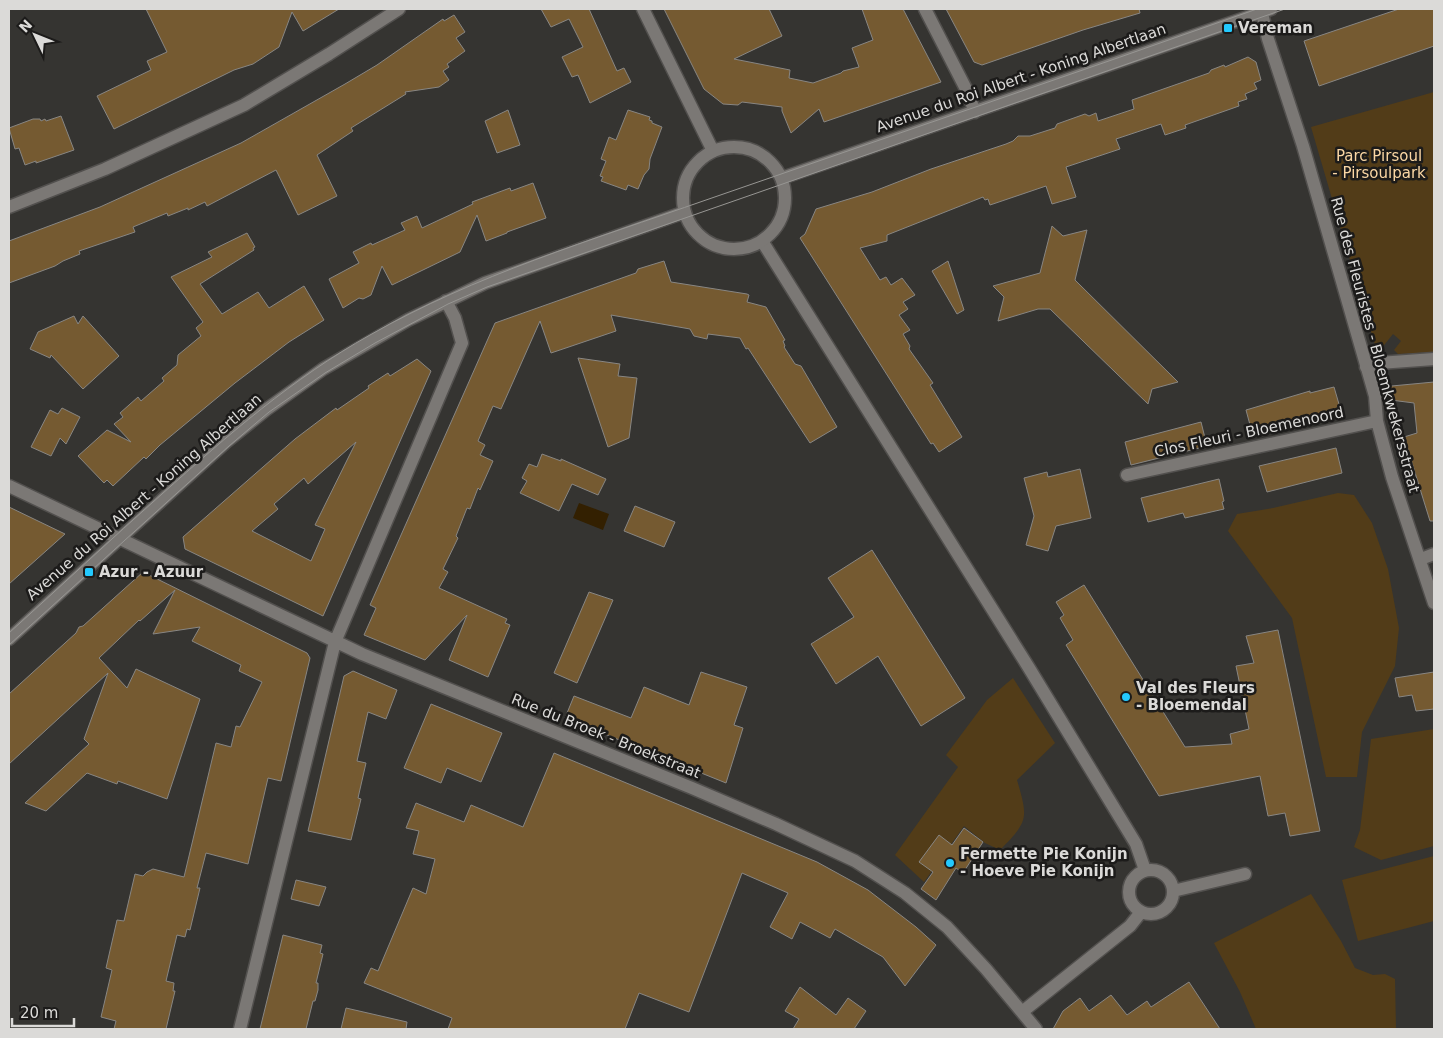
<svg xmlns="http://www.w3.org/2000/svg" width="1443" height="1038" font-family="'DejaVu Sans',sans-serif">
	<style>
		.green { fill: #523c18 }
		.water { fill: #332001 }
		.building { fill: #755a31; stroke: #888683; fill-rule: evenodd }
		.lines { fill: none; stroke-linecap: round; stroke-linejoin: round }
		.minor-casing { stroke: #52504e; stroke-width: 15 }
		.tertiary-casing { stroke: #52504e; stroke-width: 15 }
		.minor { stroke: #7b7875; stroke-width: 12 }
		.tertiary { stroke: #7b7875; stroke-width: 12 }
		.tram { stroke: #979693; stroke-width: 1 }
		.poi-dot { fill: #23c9fe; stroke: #1c1b1a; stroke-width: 2 }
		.labels { text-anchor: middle; stroke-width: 5; stroke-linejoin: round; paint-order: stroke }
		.poi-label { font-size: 15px; font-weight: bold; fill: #dbdad8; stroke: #1c1b1a; text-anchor: start }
		.street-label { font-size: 15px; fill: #dbdad8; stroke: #1c1b1a }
		.park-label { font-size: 15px; fill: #fbd7a4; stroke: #1c1b1a }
	</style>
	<rect width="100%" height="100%" fill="#353431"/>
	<!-- green -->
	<path class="green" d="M1434 92V352L1398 354 1394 350 1401 341 1393 334 1381 349 1375 345 1311 127Z
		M1338 493 1354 495 1372 523 1388 569 1399 628 1395 666 1362 732 1357 777H1326L1292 618 1228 531 1237 514 1273 508Z
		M1013 678 1055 743 1017 780C1028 818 1029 821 1000 850L985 843 964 826 924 882 895 855 958 767 946 755 987 700Z
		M1434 729V846L1381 860 1354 847 1360 830 1371 739Z
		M1434 856V921L1358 941 1342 880Z
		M1311 894 1341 941 1355 968 1373 975 1385 974 1395 979 1396 1029H1256L1240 992 1214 943Z"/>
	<!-- water -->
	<path class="water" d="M579 503 609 514 603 530 573 518Z"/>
	<!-- building -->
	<path class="building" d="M146 9H339L303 31 292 12 279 47 253 64 234 70 114 129 97 96 151 70 147 61 167 52Z
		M541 9H589L617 71 624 68 631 82 590 103 578 75 572 77 562 57 583 47 569 19 551 27Z
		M664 9H769L782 36 734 59 790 70 789 78 813 83 841 73 843 71 859 67 852 48 873 40 862 9H903L941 82 824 122 819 109 791 133 782 111V107L742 102 738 105 723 104 704 89Z
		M946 9H1139L1140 13 1083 30 982 65 974 62Z
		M1399 9H1434V46L1319 86 1304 41Z
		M454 15 465 32 456 38 465 51 447 64 449 67 443 71 449 80 439 87 405 92 406 94 351 128 353 131 317 155 337 196 298 215 276 170 207 206 205 202 188 210V208L168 216 167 213 133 227 135 232 79 251 80 254 63 261 55 266 9 283V241L100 207 241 143 345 84 377 65 443 19 444 21Z
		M1248 57 1256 62 1261 80 1254 83 1257 89 1245 94 1247 99 1238 102 1239 106 1185 125 1186 128 1165 135 1161 124 1116 139 1120 149 1066 167 1076 197 1052 204 1046 186 990 205 988 199 985 200 983 197 887 235V241L860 248 880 280 886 277 891 285 902 278 915 295 903 302 908 309 899 315 910 330 903 334 910 346 909 349 933 383 930 385 962 437 939 452 933 443 931 444 800 238 805 234 816 209 872 192 931 169 1006 144 1013 141 1018 136H1030L1055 128 1057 124 1085 114 1089 116 1096 113 1098 121 1134 109 1132 100 1209 73 1211 70 1224 65 1225 67Z
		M508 110 520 145 497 153 485 121Z
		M628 110 650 117 649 120 652 121V123L662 127 650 159 649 169 644 175 638 189 628 185 626 190 601 181 603 177 600 176 606 161 601 159 609 137 616 140Z
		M61 116 74 150 36 163V161L25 165 19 148 15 149 9 128 33 119H40L41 121 45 119 46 121Z
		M533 183 546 218 507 232V233L486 241 477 215 460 252 392 285 382 266 371 295 363 299 359 298 343 308 329 279 359 263 353 252 371 243 372 245 405 230 401 223 417 216 422 228 473 204 472 202 510 188 511 191Z
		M1052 226 1063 236 1087 230 1075 280 1178 382 1152 389 1148 404 1050 309H1038L998 321 1004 297 993 286 1040 273Z
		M247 233 255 247 253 248 254 250 200 284 222 314 258 292 269 308 304 286 324 320 289 342 235 383 160 445 146 459 144 457 113 486 107 480 104 483 78 456 107 430 131 442 114 424 123 417 120 413 138 397 141 401 164 381 162 378 177 365 178 355 201 336 196 328 203 322 171 277 212 257 208 252Z
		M664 261 671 282 747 294 749 295 747 302 766 307 785 340 783 341 785 346 784 347 795 364 801 366 837 427 810 443 748 348 746 349 740 338 708 334 707 339 694 336 690 329 611 315 616 331 551 353 540 321 501 409 493 406 478 441 485 445 480 455 493 461 480 490 478 488 470 509 467 508 456 536 458 538 443 569 448 572 439 588 507 619 505 623 510 625 488 677 449 660 467 615 425 660 364 635 376 608 370 605 495 323 636 273 638 269Z
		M948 261 964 310 957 314 932 271Z
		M74 316 78 324 83 316 119 356 83 389 51 355 50 358 30 349 38 332Z
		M578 358 620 364 618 376 637 378 629 438 608 447Z
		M417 359 431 371 323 616 185 549 183 537 295 439 336 408 337 410 369 388 368 386 388 373 390 376ZM356 442 315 525 325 529 311 561 252 531 278 509 274 504 304 478 308 484Z
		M1434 382V521H1430L1404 437 1417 433 1414 403 1383 399 1381 387Z
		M1334 387 1341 411 1253 436 1246 410 1310 391V393Z
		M62 408 80 417 66 444 60 438 51 456 31 447 50 410 58 414Z
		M1201 422 1207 446 1131 465 1125 442Z
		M1336 448 1342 473 1267 492 1259 466Z
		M542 454 561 461V459L606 479 598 495 572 484 559 511 520 493 527 481 522 478 529 464 537 467Z
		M1080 469 1091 518 1056 526 1048 551 1026 545 1034 516 1024 478 1047 472 1048 477Z
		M1219 479 1224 501 1222 502 1224 509 1185 518 1183 513 1148 522 1141 498Z
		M635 506 675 522 664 547 624 531Z
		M9 507 65 534 9 584Z
		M872 550 965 698 921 726 878 656 836 684 811 644 854 617 828 578Z
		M143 572 307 653 310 658 281 781 268 778 248 864 206 853 197 888H200L190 930 187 929 185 937 177 935 166 981 174 983 173 991H175L166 1029H114L116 1021 101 1017 112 970 106 968 117 920 124 921 135 874 143 876 147 872 153 869 184 877 216 743 231 747 236 726 240 727 262 682 239 671 241 665 192 641 200 627 153 634 175 590 140 621 139 620 99 658 127 688 136 669 200 699 167 799 118 781 117 784 87 773 46 811 25 803 89 744 84 739 108 673 9 764V694L76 633 79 627 83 626Z
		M1084 585 1185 747 1232 744 1230 734 1249 729 1236 666 1254 663 1246 636 1278 630 1320 831 1290 836 1285 813 1268 816 1260 776 1159 796 1066 645 1073 640 1060 618 1064 615 1056 602Z
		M589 592 613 600 577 683 554 673Z
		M353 671 397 690 386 719 368 712 357 761 366 763 358 798 361 799 351 840 308 831 344 676Z
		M701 672 747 687 734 725 743 728 726 783 565 718 574 696 631 718 644 687 689 705Z
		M1434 672V709L1416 711 1412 695 1399 697 1395 678Z
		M431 704 502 733 481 782 447 768 441 783 404 768Z
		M554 753 817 862 868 890 916 927 936 945 905 986 883 957 835 929 830 938 800 922 792 939 770 927 788 893 742 873 689 1012 639 993 625 1029H448L452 1018 364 983 371 968 378 971 413 888 426 894 435 859 413 854 419 831 406 828 416 803 464 822 471 805 523 827Z
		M964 828 983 842 963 873 956 868 936 900 921 889 933 872 919 862 939 835 952 845Z
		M296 880 326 887 319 906 291 899Z
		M283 935 322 945 320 953 323 954 316 983H318V990L315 1001H313L306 1029H260Z
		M1189 982 1220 1029H1053L1063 1011 1080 998 1089 1011 1111 995 1127 1015 1147 1001 1151 1007Z
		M800 987 836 1015 848 998 866 1011 854 1029H793L799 1019 785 1011Z
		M346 1008 407 1022 406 1029H341Z"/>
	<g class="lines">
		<!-- minor casing -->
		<g class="minor-casing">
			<path id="minor" d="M643 9 713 151
				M925 9 966 89 975 112
				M1261 9 1268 39 1303 146 1375 396 1377 421 1392 477 1434 603
				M9 207 105 169 244 105 329 54 399 9
				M762 241 1029 668 1136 844 1145 870
				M1366 367 1379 363 1434 359
				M1127 475 1377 421
				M9 486 362 654 692 788 776 824 855 861 905 893 947 927 986 969 1036 1029
				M1421 559 1434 554
				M1129 892a22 22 0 1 1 44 0a22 22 0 1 1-44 0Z
				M1173 891 1245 874
				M1022 1012 1130 926 1141 912
				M240 1029 335 642 462 343 455 318 446 301"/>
		</g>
		<!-- tertiary casing -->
		<g class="tertiary-casing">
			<path id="tertiary" d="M683 198a51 51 0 1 1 102 0a51 51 0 1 1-102 0Z
				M782 178 1271 9
				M9 639 226 442 267 409 323 369 408 320 485 283 685 212"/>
		</g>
		<!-- minor -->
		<use href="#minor" class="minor"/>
		<!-- tertiary -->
		<use href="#tertiary" class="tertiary"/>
		<!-- tram -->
		<path class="tram" d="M9 633C60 587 110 540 162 494 227 436 293 378 370 335 475 275 592 240 706 200 890 136 1074 74 1257 9
			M9 645 229 446 269 412 325 373 375 343 448 304 487 287 1285 9"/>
	</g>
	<!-- markers -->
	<g class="poi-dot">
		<rect x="1223" y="23" width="10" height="10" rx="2.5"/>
		<rect x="84" y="567" width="10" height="10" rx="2.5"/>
		<circle cx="1126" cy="697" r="5"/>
		<circle cx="950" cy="863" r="5"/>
	</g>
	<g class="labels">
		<!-- poi labels -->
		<g class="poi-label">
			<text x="1238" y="33">Vereman</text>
			<text x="99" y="577">Azur - Azuur</text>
			<text x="1136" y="693">Val des Fleurs<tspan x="1136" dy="17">- Bloemendal</tspan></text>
			<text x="960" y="859">Fermette Pie Konijn<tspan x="960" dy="17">- Hoeve Pie Konijn</tspan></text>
		</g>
		<!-- street labels -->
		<g class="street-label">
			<text transform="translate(1021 78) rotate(-19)" y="5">Avenue du Roi Albert - Koning Albertlaan</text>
			<text transform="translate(1375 345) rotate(75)" y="5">Rue des Fleuristes - Bloemkwekersstraat</text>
			<text transform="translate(1249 432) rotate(-12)" y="5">Clos Fleuri - Bloemenoord</text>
			<text transform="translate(144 497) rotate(-41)" y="5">Avenue du Roi Albert - Koning Albertlaan</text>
			<text transform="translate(606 736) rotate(22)" y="5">Rue du Broek - Broekstraat</text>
		</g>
		<!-- park labels -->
		<g class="park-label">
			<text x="1379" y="161">Parc Pirsoul<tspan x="1379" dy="17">- Pirsoulpark</tspan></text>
		</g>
	</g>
	<!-- border -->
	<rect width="1443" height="1038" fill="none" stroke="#dbdad8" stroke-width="20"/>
	<!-- north arrow -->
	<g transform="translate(35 35) rotate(313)" stroke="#1c1b1a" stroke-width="4" paint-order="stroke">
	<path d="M0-4L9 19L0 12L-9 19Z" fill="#dbdad8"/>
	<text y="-8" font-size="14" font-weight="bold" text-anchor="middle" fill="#dbdad8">N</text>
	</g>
	<!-- scale -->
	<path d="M12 1018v8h62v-8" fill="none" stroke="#dbdad8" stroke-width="2.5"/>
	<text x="20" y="1018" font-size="15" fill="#dbdad8" stroke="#1c1b1a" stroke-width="4" paint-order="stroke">20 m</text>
</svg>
